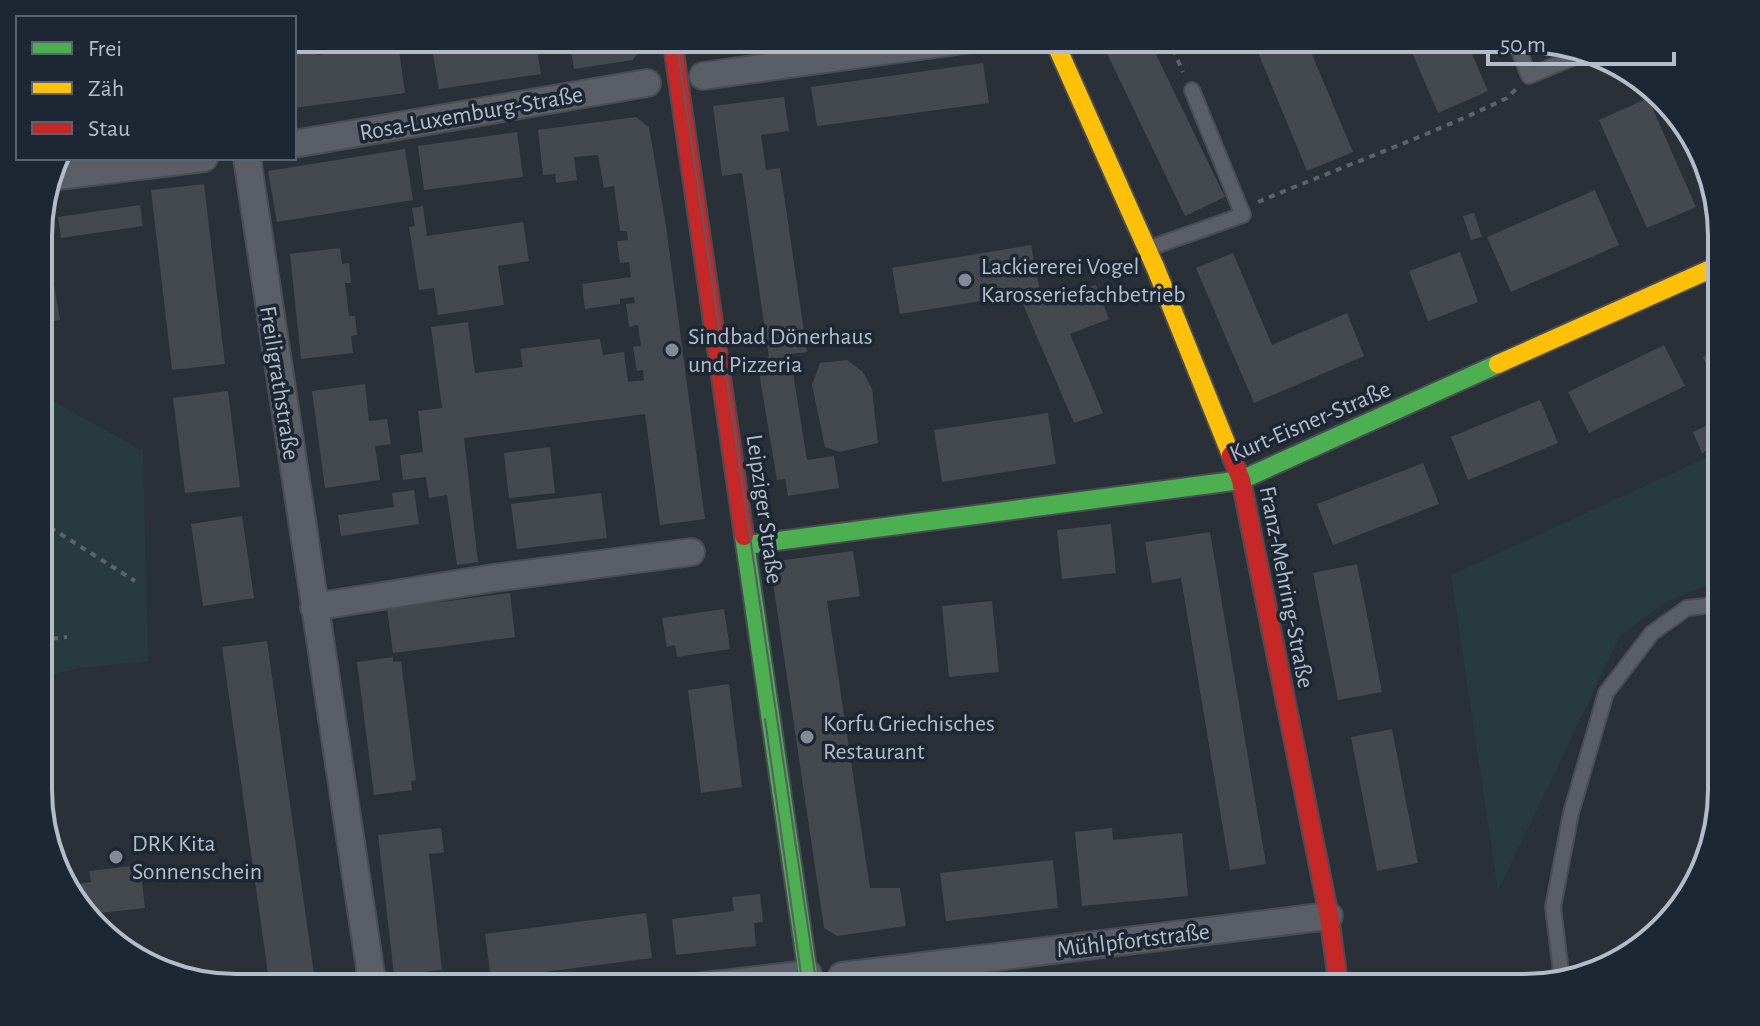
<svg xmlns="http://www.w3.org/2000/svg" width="1760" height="1026" font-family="'Alegreya Sans',sans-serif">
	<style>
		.green { fill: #273a3e }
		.building { fill: #444950 }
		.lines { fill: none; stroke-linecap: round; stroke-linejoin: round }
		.lane-casing { stroke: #484c53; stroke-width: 18 }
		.street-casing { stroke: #484c53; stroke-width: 30 }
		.fast-casing { stroke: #484c53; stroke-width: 22 }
		.slow-casing { stroke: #484c53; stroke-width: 22 }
		.jam-casing { stroke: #484c53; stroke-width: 22 }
		.path { stroke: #5d636a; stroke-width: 4; stroke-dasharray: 6 6; stroke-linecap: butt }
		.lane { stroke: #5a5e66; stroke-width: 14 }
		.street { stroke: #5a5e66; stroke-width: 26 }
		.fast { stroke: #4caf50; stroke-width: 18 }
		.slow { stroke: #ffc107; stroke-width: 18 }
		.jam { stroke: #c62828; stroke-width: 18 }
		.tram { stroke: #595d64; stroke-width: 2 }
		.poi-dot { fill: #848b96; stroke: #1d2633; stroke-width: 3 }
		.labels { text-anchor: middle; stroke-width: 7; stroke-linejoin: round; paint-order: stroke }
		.street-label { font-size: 24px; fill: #b4bcc9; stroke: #1d2633 }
		.poi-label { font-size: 24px; fill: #b4bcc9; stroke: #1d2633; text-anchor: start }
		.rim { fill: none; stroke: #b4bcc9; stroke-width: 4 }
	</style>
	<rect width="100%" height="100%" fill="#2a3038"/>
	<!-- green -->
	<path class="green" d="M40 394 143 451 148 661 80 668 40 677Z
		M1721 451 1722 580 1667 601 1620 636 1498 891 1451 575Z"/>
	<!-- building -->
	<path class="building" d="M451 38H469V42L498 38H535L541 74 439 89 432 49 452 45Z
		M569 38H638L639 51 633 60 574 69Z
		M706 38H766V40L714 48Z
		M1112 38H1148L1225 197 1185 216 1102 43Z
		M1252 38H1305L1353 152 1307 171Z
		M1406 38H1465L1488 91 1438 113Z
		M398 43 405 93 294 108V51L316 48 317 55Z
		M983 63 989 103 817 126 811 87Z
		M784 97 789 131 761 135 766 170 780 168 807 352 790 354 807 460 834 456 839 488 788 496 785 479 777 480 757 360 769 357 742 173 722 176 713 106Z
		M1648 98 1696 207 1647 228 1599 120Z
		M636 117 649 127 666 226 705 519 660 525 645 414 464 438 478 562 457 565 447 495 429 498 426 477 403 480 400 455 423 452 418 411 442 408 431 327 468 322 475 373 523 367 520 349 600 339 603 355 624 352 628 382 644 380 643 370 637 371 633 347 641 346 638 325 629 327 626 304 635 303 634 297 620 299V304L585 309 582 284 631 277 629 262 620 263 617 241 628 240 627 231H620L614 186 604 188 598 155 574 157 577 180 556 183 555 174 543 175 538 130Z
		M517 132 523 177 424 190 418 146Z
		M405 149 413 200 277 222 268 171Z
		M204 184 225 364 172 370 151 190Z
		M1595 190 1619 245 1511 292 1487 237Z
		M140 205 143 226 61 238 58 217Z
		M423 206 427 236 523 222 529 261 498 266 504 305 438 315 434 288 419 290 409 227 415 226 412 208Z
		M1474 213 1482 237 1471 240 1463 216Z
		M1031 245 1042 302 1096 285 1109 319 1070 334 1103 413 1074 423 1019 295 900 314 892 268Z
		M340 248 342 264 349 263 351 283H345L349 316H355L357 335 351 336 353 353 301 359 290 254Z
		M1460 252 1478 302 1428 321 1409 271Z
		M1233 253 1272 345 1347 313 1364 356 1254 403 1196 268Z
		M52 273 60 320 40 323V275Z
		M1664 345 1685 386 1589 433 1568 392Z
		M1722 349V398L1703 357Z
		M847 360 863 372 872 389 878 443 840 452 825 447 812 385 820 363Z
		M365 384 369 421 387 419 391 444 375 446 380 480 325 488 312 391Z
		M228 391 240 487 185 493 173 398Z
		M1540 400 1558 443 1468 480 1451 437Z
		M1048 413 1056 464 942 482 934 430Z
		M1714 422 1722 443 1702 453 1693 432Z
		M550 447 555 493 509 498 504 453Z
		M1423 463 1439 504 1333 545 1317 504Z
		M414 490 419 524 341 536 338 515 394 507 392 493Z
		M601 493 607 538 517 549 511 504Z
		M242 516 254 598 203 606 191 524Z
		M1111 524 1116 573 1062 579 1057 530Z
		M1210 532 1266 864 1230 870 1181 578 1152 583 1145 542Z
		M853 551 860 596 827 601 870 888H900L906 926 837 936 824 928 771 569 777 561Z
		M1357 564 1382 692 1338 700 1313 573Z
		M510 593 515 637 393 653 387 609Z
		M992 601 999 672 949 677 942 606Z
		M724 609 730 649 677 657 675 645 667 647 662 618Z
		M267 641 316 988H270L222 647Z
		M393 657V662L401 661 416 780 411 781 412 790 374 795 357 662Z
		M729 684 742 787 701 793 688 690Z
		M1392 729 1418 863 1377 871 1351 737Z
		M441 828 444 852 429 854 442 970 394 975 378 835Z
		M1112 828 1113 840 1182 833 1188 896 1082 906 1075 832Z
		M1053 860 1058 908 946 921 940 873Z
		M140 865 145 908 100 913 102 924H98L71 899 66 886 91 882 89 871Z
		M760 894 763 922 754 923 756 946 676 955 672 919 734 911 732 897Z
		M646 913 652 958 491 979 485 934Z"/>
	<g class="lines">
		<!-- lane casing -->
		<g class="lane-casing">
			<path id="lane" d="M1514 38 1529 76 1582 54
				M1147 249 1243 215 1192 90
				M1562 980 1553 907 1571 813 1606 693 1652 633 1687 608 1722 604"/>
		</g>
		<!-- street casing -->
		<g class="street-casing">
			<path id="street" d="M703 76 978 38
				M294 144 647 83
				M247 158 373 988
				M50 177 204 158
				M314 607 494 578 691 552
				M842 976 1329 916
				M688 988 808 974"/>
		</g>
		<!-- fast casing -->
		<g class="fast-casing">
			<path id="fast" d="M744 536 810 988
				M747 545 1241 480 1498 364"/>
		</g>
		<!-- slow casing -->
		<g class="slow-casing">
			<path id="slow" d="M1053 38 1156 269 1231 455
				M1498 364 1722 264"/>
		</g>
		<!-- jam casing -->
		<g class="jam-casing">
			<path id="jam" d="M672 38 744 536
				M1231 455 1241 480 1329 916 1339 988"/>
		</g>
		<!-- path -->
		<path class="path" d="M1168 38 1183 72
			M1258 202C1341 167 1426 137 1507 98L1516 89
			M40 521 135 581
			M40 640 67 637"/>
		<!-- lane -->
		<use href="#lane" class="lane"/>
		<!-- street -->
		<use href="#street" class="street"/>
		<!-- fast -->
		<use href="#fast" class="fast"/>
		<!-- slow -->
		<use href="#slow" class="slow"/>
		<!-- jam -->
		<use href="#jam" class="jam"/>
		<!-- tram -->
		<path class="tram" d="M676 38 817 988
			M765 719 803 988"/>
	</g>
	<!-- markers -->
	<g class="poi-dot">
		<circle cx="965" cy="280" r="8"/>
		<circle cx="672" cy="350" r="8"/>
		<circle cx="807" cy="737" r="8"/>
		<circle cx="116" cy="857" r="8"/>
	</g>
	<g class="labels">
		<!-- street labels -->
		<g class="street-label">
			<text transform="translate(471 113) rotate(-10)" y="8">Rosa-Luxemburg-Straße</text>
			<text transform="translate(280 383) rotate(81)" y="8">Freiligrathstraße</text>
			<text transform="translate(1310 421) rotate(-23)" y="8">Kurt-Eisner-Straße</text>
			<text transform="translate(765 509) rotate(82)" y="8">Leipziger Straße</text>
			<text transform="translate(1287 587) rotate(79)" y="8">Franz-Mehring-Straße</text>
			<text transform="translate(1133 940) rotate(-7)" y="8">Mühlpfortstraße</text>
		</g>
		<!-- poi labels -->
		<g class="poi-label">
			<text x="981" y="274">Lackiererei Vogel<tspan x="981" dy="28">Karosseriefachbetrieb</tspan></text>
			<text x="688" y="344">Sindbad Dönerhaus<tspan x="688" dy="28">und Pizzeria</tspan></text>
			<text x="823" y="731">Korfu Griechisches<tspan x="823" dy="28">Restaurant</tspan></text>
			<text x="132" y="851">DRK Kita<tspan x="132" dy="28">Sonnenschein</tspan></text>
		</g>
	</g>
	<!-- crop -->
	<path d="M0 0H1760V1026H0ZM236 52H1524A184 184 0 0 1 1708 236V790A184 184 0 0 1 1524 974H236A184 184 0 0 1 52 790V236A184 184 0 0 1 236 52Z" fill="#1d2633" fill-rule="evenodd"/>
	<path class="rim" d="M236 52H1524A184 184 0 0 1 1708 236V790A184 184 0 0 1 1524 974H236A184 184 0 0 1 52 790V236A184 184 0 0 1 236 52Z"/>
	<!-- legend -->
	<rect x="16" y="16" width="280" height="144" fill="#1d2633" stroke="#59626f" stroke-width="2"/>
	<rect x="32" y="42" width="40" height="12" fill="#4caf50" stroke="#59626f" stroke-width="2"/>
	<text x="88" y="56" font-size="24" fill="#b4bcc9">Frei</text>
	<rect x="32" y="82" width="40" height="12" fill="#ffc107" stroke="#59626f" stroke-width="2"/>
	<text x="88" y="96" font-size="24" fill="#b4bcc9">Zäh</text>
	<rect x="32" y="122" width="40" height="12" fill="#c62828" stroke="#59626f" stroke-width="2"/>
	<text x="88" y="136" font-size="24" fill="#b4bcc9">Stau</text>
	<!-- scale -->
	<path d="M1488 52v12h186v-12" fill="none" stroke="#b4bcc9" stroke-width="4"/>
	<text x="1500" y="52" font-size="24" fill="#b4bcc9" stroke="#1d2633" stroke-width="6" paint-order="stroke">50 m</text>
</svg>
